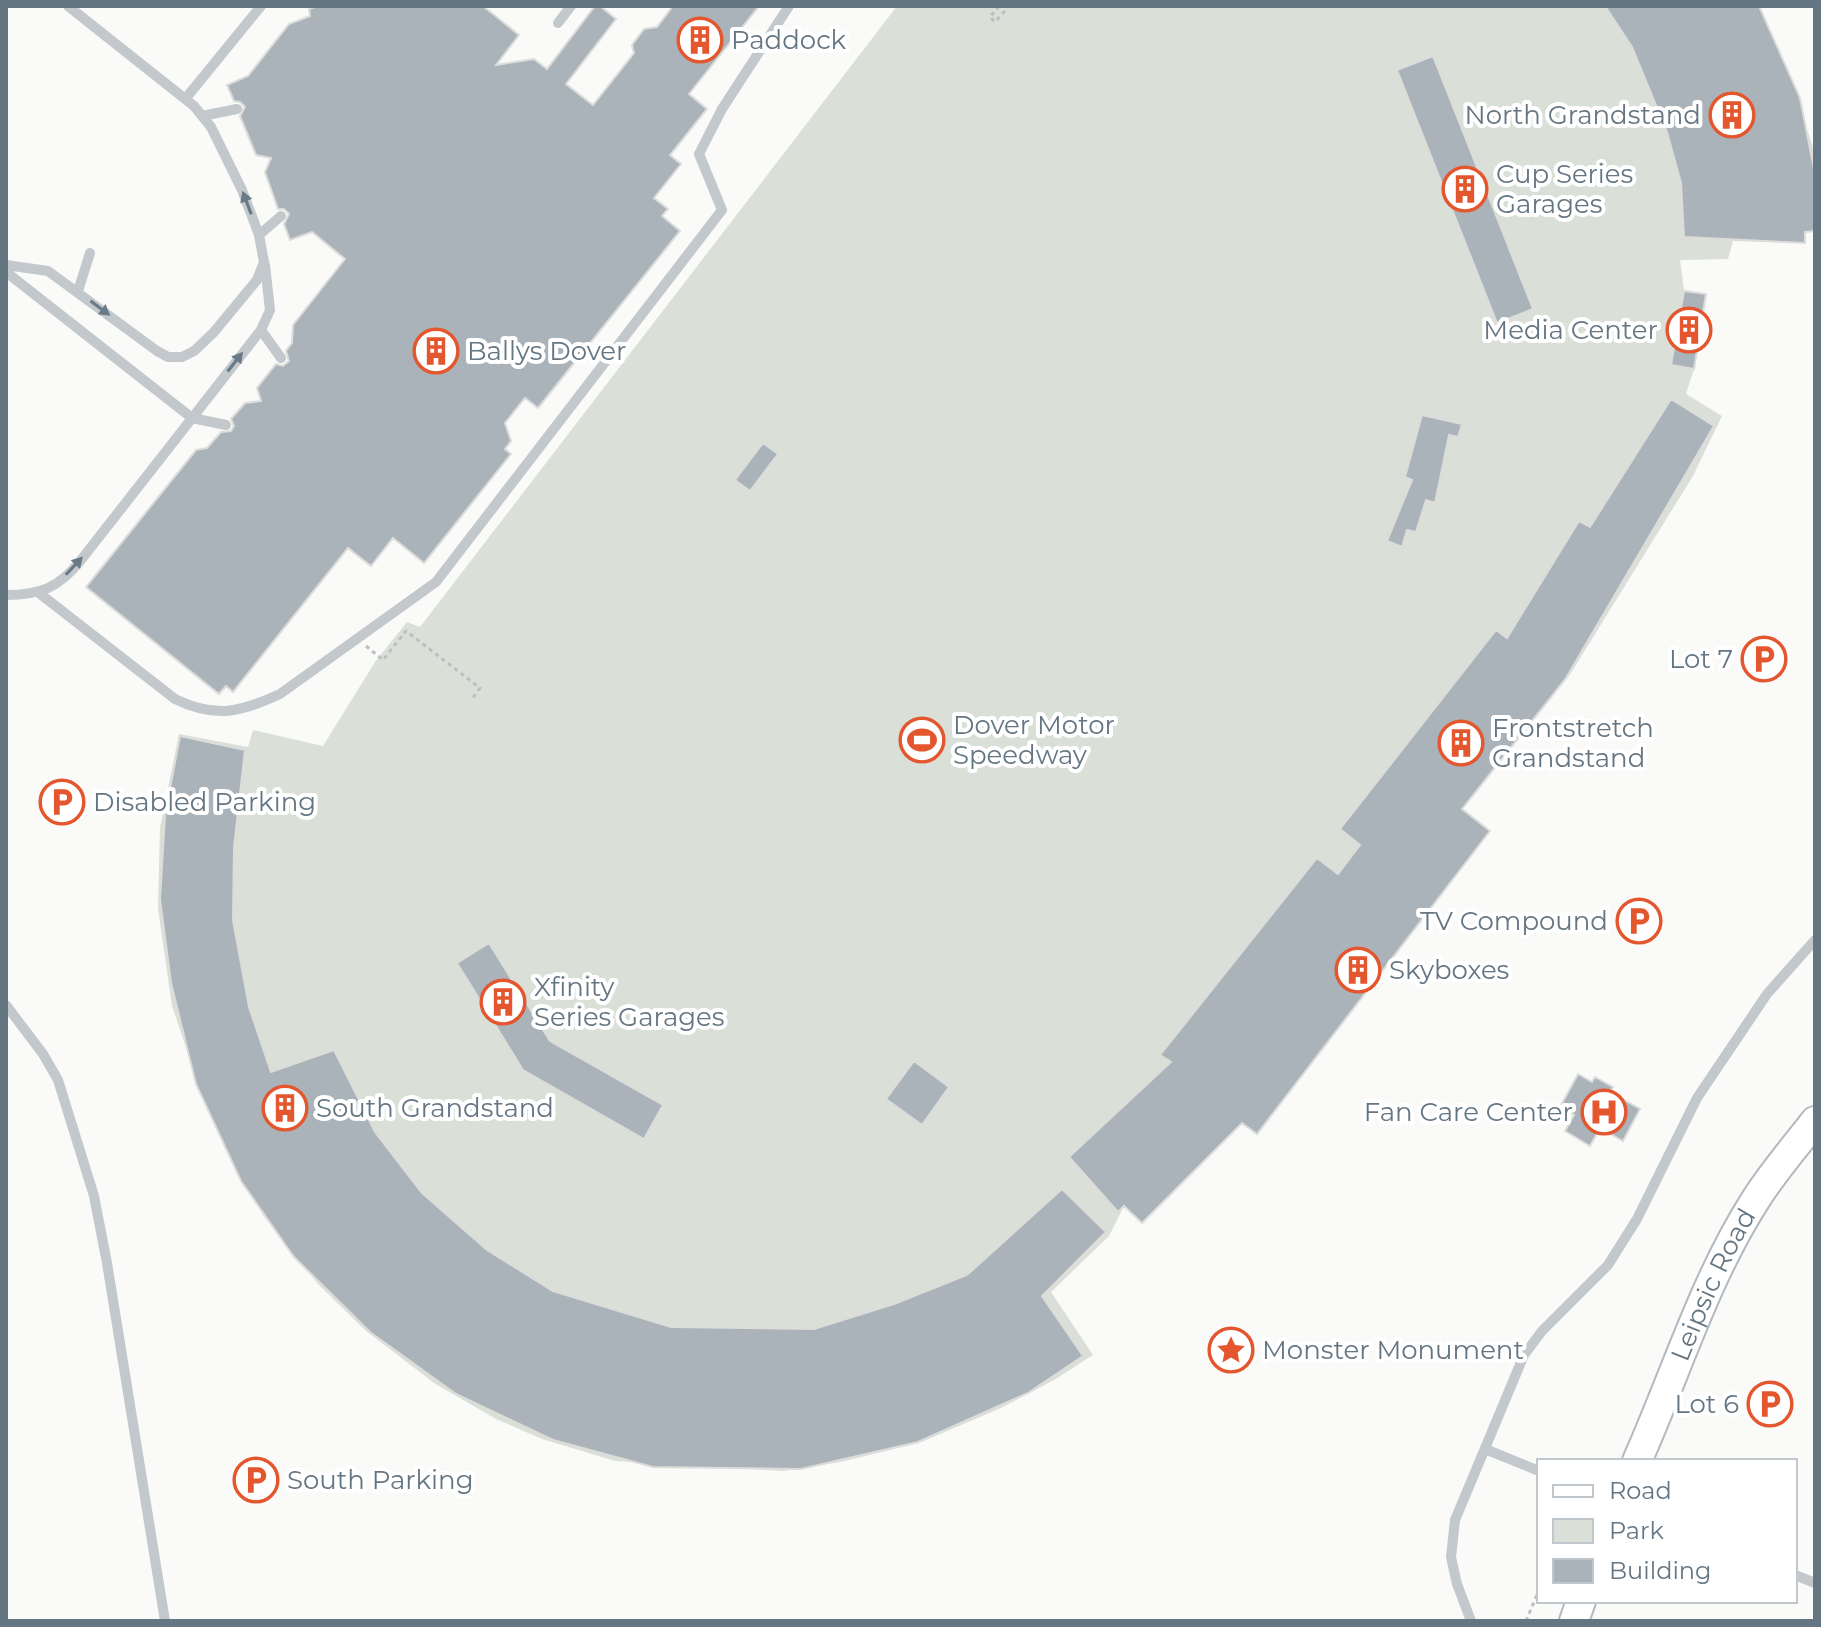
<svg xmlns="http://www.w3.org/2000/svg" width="1821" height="1627" font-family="Montserrat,sans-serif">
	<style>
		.green { fill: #dadfd7 }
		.building { fill: #aab3b9; stroke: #dcdcda; stroke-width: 2 }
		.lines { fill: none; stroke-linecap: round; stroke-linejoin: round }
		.secondary-casing { stroke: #b3babf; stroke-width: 32 }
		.path { stroke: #bbbfc2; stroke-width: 3; stroke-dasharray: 4 4; stroke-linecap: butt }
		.lane { stroke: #c3c8cc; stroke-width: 10 }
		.secondary { stroke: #fff; stroke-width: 28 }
		.oneway { fill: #6a7a87 }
		.labels { text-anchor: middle; stroke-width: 8; stroke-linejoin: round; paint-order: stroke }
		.poi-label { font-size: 26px; fill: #657683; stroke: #fff; text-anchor: start }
		.street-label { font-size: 26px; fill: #657683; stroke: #fff }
	</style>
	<rect width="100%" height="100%" fill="#fafaf8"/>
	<!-- green -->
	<path class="green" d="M897 6H1760L1788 74 1815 153V229L1804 233 1806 243 1733 241 1728 259 1680 260 1684 290 1706 294 1694 369 1686 394 1722 416 1693 476 1569 676 1463 809 1490 831 1257 1134 1241 1124 1142 1223 1124 1206 1109 1236 1051 1292 1093 1355 1054 1380 1001 1408 919 1443 840 1462 784 1471 615 1461 542 1439 496 1419 434 1383 365 1330 318 1284 263 1215 206 1106 172 1006 158 909 160 828 179 734 248 747 253 730 323 746 375 662 407 622 420 627Z"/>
	<!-- building -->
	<path class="building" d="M318 6H483L519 35 496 65 534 59 547 69 595 6H600L616 19 566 84 593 105 634 53 632 45 644 29 657 27 673 6H759L689 94 707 109 670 155 681 164 654 198 668 209 662 216 680 231 538 408 525 398 505 423 511 441 505 449 511 454 424 563 393 538 371 566 348 548 233 692 226 686 219 694 86 587 196 450 207 448 221 432 231 431 234 426 231 419 245 403 261 401 257 388 276 364 283 366 289 361 286 351 292 343 293 325 345 259 312 232 290 240 284 224 289 214 284 209H278L265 172 271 158 256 155 240 116 245 107 240 102 234 101 227 85 248 76 289 24 310 16 309 9Z
		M1605 6H1759L1800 98 1814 169 1815 231 1805 232V243L1684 237 1681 183 1667 132 1632 47Z
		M1433 56 1533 309 1497 323 1397 70Z
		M1684 291 1706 294 1694 369 1671 365Z
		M1671 399 1714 426 1566 678 1462 809 1490 831 1257 1134 1242 1123 1142 1223 1124 1206 1118 1212 1069 1157 1171 1062 1160 1055 1317 858 1338 874 1360 845 1340 829 1496 630 1507 638 1579 521 1590 527Z
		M1422 415 1462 424 1458 437 1449 435 1435 503 1426 500 1416 532 1407 530 1402 547 1387 541 1412 480 1405 477Z
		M763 443 778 454 750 491 735 480Z
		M180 736 245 750 234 847 233 920 249 1007 271 1072 334 1050 375 1132 422 1193 487 1250 553 1291 671 1327 814 1329 894 1304 967 1275 1062 1189 1106 1232 1042 1296 1083 1356 1028 1393 918 1442 801 1469 653 1467 553 1440 456 1394 370 1332 294 1257 241 1181 196 1084 171 983 160 899 165 815Z
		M489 943 550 1041 663 1105 644 1139 523 1070 457 963Z
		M914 1061 949 1087 922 1125 886 1099Z
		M1578 1074 1592 1082 1595 1077 1613 1087 1610 1092 1640 1109 1623 1141 1600 1128 1590 1146 1565 1131 1574 1115 1560 1107Z"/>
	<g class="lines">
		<!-- secondary casing -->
		<g class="secondary-casing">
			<g id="secondary">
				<path id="s1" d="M1637 1461C1676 1374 1704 1280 1756 1199 1773 1172 1795 1147 1815 1121"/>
				<path d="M1574 1621 1581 1601"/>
			</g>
		</g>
		<!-- path -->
		<path class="path" d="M999 6 990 17 995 22 1005 11
			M366 646 383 660 406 631 480 688 472 699
			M1526 1621 1539 1590"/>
		<!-- lane -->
		<path class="lane" d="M558 23 571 6
			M186 98 261 6
			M202 116 237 109
			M259 235 281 216
			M6 265 48 271 157 351 168 357H182L194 351 214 332 257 280 264 262 259 235 242 190 211 127 194 106 68 6
			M6 272 192 418 226 425
			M78 291 90 253
			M261 330 281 358
			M39 593 175 699C216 719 241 712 280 694L436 582 722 210 699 154 722 109 789 6
			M6 595C40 595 59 588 81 560L261 330 270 310 265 265
			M6 1005 43 1054 58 1080 94 1196 107 1263 165 1621
			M1485 1449 1539 1471
			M1795 1575 1815 1583
			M1471 1621 1457 1584 1451 1557 1455 1520 1524 1355 1542 1331 1608 1265 1637 1219 1697 1098 1767 994 1815 940"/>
		<!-- secondary -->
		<use href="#secondary" class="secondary"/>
	</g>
	<!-- one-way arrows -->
	<defs><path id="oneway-solid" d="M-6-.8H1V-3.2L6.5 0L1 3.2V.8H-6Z" transform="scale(2)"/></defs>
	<g class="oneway">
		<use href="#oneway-solid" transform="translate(247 203) rotate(-111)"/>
		<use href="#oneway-solid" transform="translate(100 308) rotate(37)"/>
		<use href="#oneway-solid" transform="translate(235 362) rotate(-52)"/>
		<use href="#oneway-solid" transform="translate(74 566) rotate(-47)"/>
	</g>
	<!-- icons -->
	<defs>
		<g id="building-ring" transform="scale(2.3)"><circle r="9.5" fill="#fff" stroke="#e4572e" stroke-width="1.5"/><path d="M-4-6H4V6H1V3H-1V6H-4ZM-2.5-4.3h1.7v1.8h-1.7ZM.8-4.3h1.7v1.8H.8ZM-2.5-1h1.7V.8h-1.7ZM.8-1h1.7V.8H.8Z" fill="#e4572e"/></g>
		<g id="parking-ring" transform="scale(2.3)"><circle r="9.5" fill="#fff" stroke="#e4572e" stroke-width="1.5"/><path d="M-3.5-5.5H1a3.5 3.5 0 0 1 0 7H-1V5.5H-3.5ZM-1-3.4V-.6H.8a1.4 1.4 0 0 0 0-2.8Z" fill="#e4572e"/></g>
		<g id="stadium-ring" transform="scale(2.3)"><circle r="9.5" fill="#fff" stroke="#e4572e" stroke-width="1.5"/><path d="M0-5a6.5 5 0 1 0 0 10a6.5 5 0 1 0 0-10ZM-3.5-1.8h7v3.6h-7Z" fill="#e4572e"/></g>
		<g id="hospital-ring" transform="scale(2.3)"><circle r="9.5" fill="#fff" stroke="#e4572e" stroke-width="1.5"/><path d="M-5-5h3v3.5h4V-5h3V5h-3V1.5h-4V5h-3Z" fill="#e4572e"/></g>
		<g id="sight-ring" transform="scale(2.3)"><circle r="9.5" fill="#fff" stroke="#e4572e" stroke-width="1.5"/><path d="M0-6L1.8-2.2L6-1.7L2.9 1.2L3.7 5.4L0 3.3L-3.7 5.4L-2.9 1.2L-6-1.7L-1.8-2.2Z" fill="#e4572e"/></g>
	</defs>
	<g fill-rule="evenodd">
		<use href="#building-ring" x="700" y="40"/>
		<use href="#building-ring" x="1732" y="115"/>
		<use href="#building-ring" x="1465" y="189"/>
		<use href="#building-ring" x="1689" y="330"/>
		<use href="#building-ring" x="436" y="351"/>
		<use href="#parking-ring" x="1764" y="659"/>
		<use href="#stadium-ring" x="922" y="740"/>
		<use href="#building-ring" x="1461" y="743"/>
		<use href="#parking-ring" x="62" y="802"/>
		<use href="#parking-ring" x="1639" y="921"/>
		<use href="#building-ring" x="1358" y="970"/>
		<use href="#building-ring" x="503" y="1002"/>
		<use href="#building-ring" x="285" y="1108"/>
		<use href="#hospital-ring" x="1604" y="1112"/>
		<use href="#sight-ring" x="1231" y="1350"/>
		<use href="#parking-ring" x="1770" y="1404"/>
		<use href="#parking-ring" x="256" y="1480"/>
	</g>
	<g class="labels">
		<!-- poi labels -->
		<g class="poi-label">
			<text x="731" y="49">Paddock</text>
			<text x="1701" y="124" text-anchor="end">North Grandstand</text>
			<text x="1496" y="183">Cup Series<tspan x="1496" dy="30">Garages</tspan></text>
			<text x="1658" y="339" text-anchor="end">Media Center</text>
			<text x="467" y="360">Ballys Dover</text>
			<text x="1733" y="668" text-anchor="end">Lot 7</text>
			<text x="953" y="734">Dover Motor<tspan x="953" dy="30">Speedway</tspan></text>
			<text x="1492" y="737">Frontstretch<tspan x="1492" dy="30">Grandstand</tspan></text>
			<text x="93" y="811">Disabled Parking</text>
			<text x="1608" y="930" text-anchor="end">TV Compound</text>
			<text x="1389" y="979">Skyboxes</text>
			<text x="534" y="996">Xfinity<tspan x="534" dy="30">Series Garages</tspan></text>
			<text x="316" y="1117">South Grandstand</text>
			<text x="1573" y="1121" text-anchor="end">Fan Care Center</text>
			<text x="1262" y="1359">Monster Monument</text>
			<text x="1739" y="1413" text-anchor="end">Lot 6</text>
			<text x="287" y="1489">South Parking</text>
		</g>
		<!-- street labels -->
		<g class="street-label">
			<text dy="9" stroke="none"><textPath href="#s1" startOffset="192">Leipsic Road</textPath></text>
		</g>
	</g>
	<!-- border -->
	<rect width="1821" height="1627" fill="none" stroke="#657683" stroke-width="16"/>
	<!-- legend -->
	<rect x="1537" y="1459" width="260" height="144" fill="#ffffff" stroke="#c1c8cd" stroke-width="2"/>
	<rect x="1553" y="1485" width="40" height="12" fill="#ffffff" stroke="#c1c8cd" stroke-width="2"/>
	<text x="1609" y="1499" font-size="24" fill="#657683">Road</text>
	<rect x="1553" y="1519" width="40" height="24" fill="#dadfd7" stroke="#c1c8cd" stroke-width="2"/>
	<text x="1609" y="1539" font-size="24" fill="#657683">Park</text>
	<rect x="1553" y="1559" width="40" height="24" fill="#aab3b9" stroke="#c1c8cd" stroke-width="2"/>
	<text x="1609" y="1579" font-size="24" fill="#657683">Building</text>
</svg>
